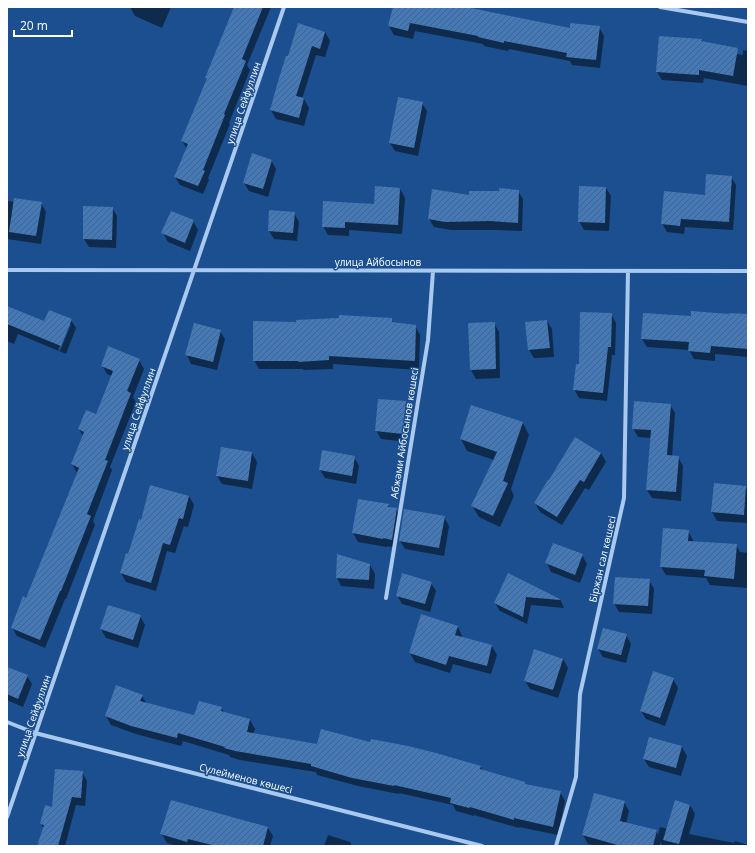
<svg xmlns="http://www.w3.org/2000/svg" width="755" height="853" font-family="'Open Sans',sans-serif">
	<style>
		.shadow { fill: #0007; fill-rule: evenodd }
		.building { fill: url(#building-hatch) }
		.lines { fill: none; stroke-linecap: round; stroke-linejoin: round }
		.street { stroke: #a9c9ee; stroke-width: 4 }
		.labels { text-anchor: middle; stroke-width: 3; stroke-linejoin: round; paint-order: stroke }
		.street-label { font-size: 10px; fill: #fff; stroke: #1b4f8f }
	</style>
	<defs>
		<pattern id="building-hatch" width="6" height="6" patternUnits="userSpaceOnUse"><rect width="6" height="6" fill="#4478b7"/><path d="M-1 1l2-2M0 6l6-6M5 7l2-2" fill="none" stroke="#486282"/></pattern>
	</defs>
	<rect width="100%" height="100%" fill="#1b4f8f"/>
	<!-- shadow -->
	<path class="shadow" d="M130 7H171L162 28 135 16Z
		M235 7H271L247 65 250 70 229 123 230 124 208 178 209 180 203 194 180 185 175 177 187 149 182 141 207 79V78Z
		M394 7H462L570 30 599 27 604 36 600 68 572 65 570 61 509 49 508 51 484 46 483 44 415 31 413 39 394 35 389 26Z
		M325 32 330 41 325 57 316 55 302 99H304L309 108 304 126 276 119 271 110 289 57Z
		M701 40 702 42 723 52 743 55V50L748 51V86L704 78 703 83 662 80 657 72Z
		M422 103 427 111 418 156 395 151 390 143Z
		M271 160 276 169 268 197 249 191 244 183Z
		M731 177 736 185 733 230 685 227 684 234 667 232 662 223 706 196Z
		M606 188 611 196 609 231 584 230 579 221Z
		M400 189 405 198 402 234 349 230V236L328 235 323 226 375 205Z
		M518 191 523 199 522 231 496 230H451L434 227 429 219 470 197Z
		M7 201 14 202 41 203 46 212 41 244 7 239Z
		M112 208 117 216 116 248 89 247 84 239Z
		M294 213 299 222 297 241 274 239 269 231Z
		M193 221 198 230 190 251 168 242 163 233Z
		M7 307 45 323 71 320 76 328 66 354 18 334 14 344 7 341ZM69 324H71L60 351 58 350Z
		M611 314 616 323 615 355H612L607 401 579 398 574 389 580 365Z
		M748 315V357L715 354V361L694 359 689 350 647 347 642 339 692 318Z
		M340 319H391L394 324 415 326 420 335 419 370 333 364V369L303 370V369H259L254 360 297 323Z
		M547 321 552 329 554 357 534 358 529 350Z
		M494 323 499 332 500 378 476 379 471 370Z
		M220 331 225 339 217 370 191 364 187 355Z
		M139 360 144 369 133 397 136 402 110 467 112 470 93 521 95 525 66 599H65L45 648 17 636 12 627 27 599 78 473H77L72 464 83 436 79 429 96 415 112 376 107 374 102 365Z
		M405 402 410 411 407 442 381 439 376 430Z
		M670 405 675 413 672 457H678L683 466 681 501 652 498 647 490 651 438 638 437 633 428Z
		M523 423 529 435 511 489 514 496 500 527 479 517 472 506 494 460 467 451 461 439Z
		M252 453 257 462 252 489 222 484 217 476Z
		M601 453 606 462 589 490 585 488 562 525 540 512 535 503Z
		M354 457 359 466 356 484 325 478 320 470Z
		M746 487 748 491V523L717 521 712 512Z
		M189 496 194 505 188 527 184 526 175 553 167 551 156 591 126 582 121 573 141 521Z
		M359 500 388 505 390 508 396 509 401 518 396 548 387 546V547L358 542 353 533Z
		M444 517 449 526 444 556 405 549 400 541Z
		M688 531 693 540V542L736 545 740 552 748 553V588L710 585 706 578 666 575 661 567Z
		M582 555 587 564 580 583 551 572 547 563Z
		M370 565 375 574 374 589 341 586 337 578Z
		M508 575 560 599 564 608 531 605 527 624 500 611 495 603Z
		M649 580 654 589 652 614 619 612 614 603Z
		M431 583 436 591 430 612 402 604 397 595Z
		M140 616 145 625 138 648 106 638 101 629Z
		M458 627 462 636V638L492 646 497 655 491 674 453 664 450 673 415 662 410 653Z
		M626 635 631 644 626 663 603 657 598 649Z
		M563 659 568 668 558 698 530 689 525 681Z
		M7 668 27 676 32 684 23 707 7 700Z
		M673 679 678 688 665 726 646 719 641 711Z
		M117 686 142 696 147 704 195 716 221 708 224 712 250 720 255 729 253 734 318 745 371 743 481 767 483 771 525 785 560 792 565 801 558 835 519 827V828L474 815V816L456 811 453 805 399 793V794L358 786 317 775 316 772 240 760 230 757 229 755 183 741 181 746 136 734 111 725 106 716Z
		M682 747 687 756 681 776 649 767 644 759Z
		M82 772 87 781 85 806 76 805 65 846H38L44 829 41 824Z
		M624 802 629 811 626 824 656 831 658 835 660 827 668 829 690 805 695 814 689 834 734 843 735 841 748 845V846H663L660 842V846H596L588 844 583 835Z
		M268 828 273 836 270 846H177L167 843 162 834Z
		M328 835 350 842 352 846H324Z"/>
	<!-- building -->
	<path class="building" d="M234 7H263L242 59 246 61 224 114 225 115 203 170 205 171 198 186 174 177 188 144 181 141 207 78H205Z
		M393 7H466L570 28V23L600 26 596 60 566 57 567 53 504 41V43L478 37V36L410 23 408 31 388 26Z
		M298 23 325 32 320 49 312 46 296 96 304 98 299 118 270 110 279 78 286 56H288Z
		M659 36 702 39 701 41 738 48 733 76 699 70V75L656 72Z
		M398 97 423 102 414 148 389 143Z
		M252 153 272 160 263 189 243 183Z
		M706 174 732 176 729 222 681 219 680 226 661 224 664 191 705 195Z
		M375 186 400 188 398 225 345 222V228L322 227 323 201 374 204Z
		M579 186 606 187 605 223 578 222Z
		M499 188 519 190 518 223 490 221 445 222 428 219 432 189 469 195V191H499Z
		M14 198 42 202 36 236 9 232Z
		M83 206 113 207 112 240 83 239Z
		M269 210 295 212 293 233 268 231Z
		M171 211 194 220 185 243 161 233Z
		M7 306 44 321 49 310 72 319 61 346 7 324Z
		M691 311 729 314V313L748 314V349L711 346 710 353 688 351 689 342 641 339 643 313 691 316Z
		M580 312 612 313 611 347H608L603 393 573 390 576 364H579Z
		M339 315 392 318V322L416 325 415 361 329 356V360L298 362V361H253V321L296 322V320L339 318Z
		M547 320 550 348 528 350 525 322Z
		M495 322 496 369 470 370 468 323Z
		M194 323 221 330 213 362 185 355Z
		M108 346 140 359 127 391 131 393 105 460 108 461 87 514 91 516 61 591H60L40 640 11 628 23 596 26 598 79 468 71 464 84 432 78 429 86 410 96 414 113 371 101 366Z
		M378 399 406 401 403 434 375 431Z
		M634 401 671 404 667 455 679 456 676 492 646 490 651 430 632 429Z
		M471 405 523 422 503 481 508 483 493 516 471 506 497 452 460 439Z
		M575 437 601 453 584 482 580 480 557 517 534 503 548 480H549Z
		M221 447 252 452 248 481 216 476Z
		M322 450 355 456 352 476 319 470Z
		M714 483 746 486 744 515 711 512Z
		M150 485 189 496 183 519 179 518 170 545 163 543 151 583 120 573 126 553 128 554 139 519 141 520Z
		M358 499 389 504 388 507 397 508 392 540 383 538V539L352 533Z
		M404 509 445 516 439 548 399 541Z
		M663 528 689 530 688 541 737 544 734 579 704 576 705 570 660 567Z
		M553 543 583 554 575 575 545 563Z
		M337 554 370 564 369 580 336 578Z
		M402 573 432 582 425 604 396 596Z
		M508 573 560 599V600L526 597 523 617 494 603Z
		M615 577 650 579 648 606 613 604Z
		M108 605 141 615 133 640 100 629Z
		M421 614 458 626 455 635 492 645 487 666 449 656 446 665 409 653Z
		M603 628 627 634 621 655 597 649Z
		M534 649 563 659 553 690 524 681Z
		M7 667 28 675 18 699 7 694Z
		M653 671 674 678 660 718 640 711Z
		M116 685 143 695 140 701 194 715 199 701 222 707 221 711 250 719 247 732 317 744 321 729 370 742 371 739 408 746 436 753 481 766 480 769 525 782V784L561 791 553 827 514 818V820L470 807 469 808 450 803 451 798 394 785V786L352 778 311 766V764L235 751 224 748 225 747 178 733 177 738 131 726 105 716Z
		M649 737 682 746 676 768 643 759Z
		M55 769 83 771 81 798 72 797 58 846H37L44 825 40 824 45 805 52 807Z
		M594 793 625 801 620 821 657 830 653 846H621L582 835Z
		M171 800 268 827 263 846H216L188 839 187 842 160 834Z
		M675 800 690 805 679 844 663 840Z"/>
	<g class="lines">
		<!-- street -->
		<path class="street" d="M660 7 748 22
			M7 270 748 271
			M386 598 428 340 433 271
			M7 722 35 733 482 846
			M7 817 284 7
			M556 846 576 777 580 694 624 498 628 271"/>
	</g>
	<g class="labels">
		<!-- street labels -->
		<g class="street-label">
			<text transform="translate(243 103) rotate(-71)" y="4">улица Сейфуллин</text>
			<text x="378" y="266">улица Айбосынов</text>
			<text transform="translate(138 409) rotate(-71)" y="4">улица Сейфуллин</text>
			<text transform="translate(404 433) rotate(-81)" y="4">Абжәми Айбосынов көшесі</text>
			<text transform="translate(602 559) rotate(-77)" y="4">Біржан сал көшесі</text>
			<text transform="translate(33 716) rotate(-71)" y="4">улица Сейфуллин</text>
			<text transform="translate(246 778) rotate(14)" y="4">Сүлейменов көшесі</text>
		</g>
	</g>
	<!-- border -->
	<rect width="755" height="853" fill="none" stroke="#ffffff" stroke-width="16"/>
	<!-- scale -->
	<path d="M14 30v6h58v-6" fill="none" stroke="#ffffff" stroke-width="2"/>
	<text x="20" y="30" font-size="12" fill="#ffffff" stroke="#1b4f8f" stroke-width="3" paint-order="stroke">20 m</text>
</svg>
